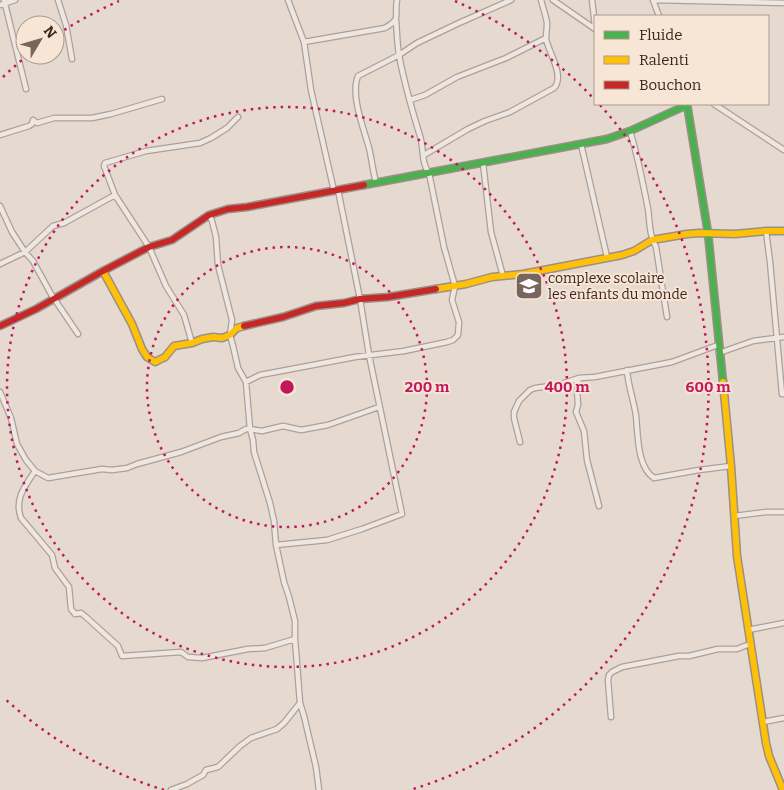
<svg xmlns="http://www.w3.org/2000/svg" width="784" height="790" font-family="Bitter,serif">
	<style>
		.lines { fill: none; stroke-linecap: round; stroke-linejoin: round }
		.street-casing { stroke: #aca098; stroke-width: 7 }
		.fast-casing { stroke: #9b8f88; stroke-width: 9 }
		.slow-casing { stroke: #9b8f88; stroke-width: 9 }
		.jam-casing { stroke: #9b8f88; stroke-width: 9 }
		.street { stroke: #eee7e1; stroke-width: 4.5 }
		.fast { stroke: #4caf50; stroke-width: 6 }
		.slow { stroke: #ffc107; stroke-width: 6 }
		.jam { stroke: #c62828; stroke-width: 6 }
		.ring { fill: none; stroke: #c2185b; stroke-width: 2.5; stroke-dasharray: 2.5 5 }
		.labels { text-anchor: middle; stroke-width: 4; stroke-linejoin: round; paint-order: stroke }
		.poi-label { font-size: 14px; fill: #3c261f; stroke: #f7e5d6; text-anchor: start }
		.centre { fill: #c2185b; stroke: #f7e5d6; stroke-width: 2.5 }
		.ring-label { font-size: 15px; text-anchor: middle; font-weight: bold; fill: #c2185b; stroke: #f7e5d6; stroke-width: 4; stroke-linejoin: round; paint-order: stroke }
	</style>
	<rect width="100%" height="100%" fill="#e6dad0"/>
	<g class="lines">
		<!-- street casing -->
		<g class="street-casing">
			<path id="street" d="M4 0 26 89
				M58 0 66 25 72 59
				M288 0 304 42 311 90 334 191
				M553 0 595 29
				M592 0 595 26
				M653 0 784 3
				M653 0 659 16
				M0 5 15 0
				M304 42 385 28C402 18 394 17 397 0
				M410 100 425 95 457 77 506 58 546 38
				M714 104 784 150
				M630 131C638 157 643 183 648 209 650 223 649 235 656 247L667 317
				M0 135 29 126 32 124 33 120 37 123 54 118H92L111 114 162 99
				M581 144 607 257
				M424 155 468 129 485 121 510 112 554 88C565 76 549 53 546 39 546 34 547 29 547 23 546 16 543 8 541 0
				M483 163 491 232 503 276
				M376 183C373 172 372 160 369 148 364 129 350 95 358 76L399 55 417 43 459 23 511 0
				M0 206 12 232 25 252 53 226 64 223 115 195
				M209 215 212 221 216 237 218 265 232 320 230 335 233 346 238 368 246 382 250 429 262 431 283 426 301 430 328 425 379 407
				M766 231 770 262 782 394H784
				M0 264 25 252 33 261 51 294 78 334
				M192 343 184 315 166 286 149 247 115 195 104 166 105 163 146 151 200 143 211 138 227 128 238 117
				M719 353 753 341 784 337
				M627 370C628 386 634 401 636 416 638 435 637 467 654 478L699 470 731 466
				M579 378 577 390 578 405 576 412 584 431 587 460 599 506
				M246 382 260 375 355 357 404 351 447 342 453 340 458 335 459 322 452 300 455 286 444 247 429 173C421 163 424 149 420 136 412 110 404 82 399 55 397 43 397 32 396 20
				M0 392 11 418 17 444 26 460 35 471 48 478 102 469 112 470 127 468 137 464 181 452 221 437 239 433 246 429H250L253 440 254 452 270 503 274 521 276 545 284 582 289 597 295 621V639L300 703 304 716 316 767 319 790
				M520 442 514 418V412L519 401 530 390 535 388 558 385 579 378 595 377 672 362 718 345
				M35 471C25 486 14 499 21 518L52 555 55 568 69 587 71 609 75 614 81 613 86 617 118 646 122 656 181 652 188 657 202 658 248 649 265 648 295 639
				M734 516 766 512H784
				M276 545 327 540 362 529 402 514 369 355 360 299 338 190
				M748 630 784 623
				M611 717 608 680 609 675 612 672 622 667 679 656H689L718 649H737L750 644
				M763 722 784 718
				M171 790 187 784 203 775 206 770 218 767 240 746 251 738 277 729 284 723 300 703"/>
		</g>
		<!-- fast casing -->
		<g class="fast-casing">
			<path id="fast" d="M687 104 708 233 723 382
				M364 185 607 139 630 131 687 105"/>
		</g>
		<!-- slow casing -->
		<g class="slow-casing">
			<path id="slow" d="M103 271 132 324 142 349 147 357 155 362 165 357 174 346 192 343 202 339 213 337 222 338 230 335 237 328 244 326
				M436 289 466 284 492 277 523 274 622 255 634 251 652 240 687 234 699 233 735 234 766 231H784
				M723 382 731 466 737 556 766 743 769 756 783 790"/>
		</g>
		<!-- jam casing -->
		<g class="jam-casing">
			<path id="jam" d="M0 326 36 309 103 271 149 247 172 240 209 215 228 209 247 207 364 185
				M244 326 283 317 316 306 344 303 360 299 388 297 436 289"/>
		</g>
		<!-- street -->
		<use href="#street" class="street"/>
		<!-- fast -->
		<use href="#fast" class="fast"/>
		<!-- slow -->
		<use href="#slow" class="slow"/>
		<!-- jam -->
		<use href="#jam" class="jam"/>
	</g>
	<!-- distance rings -->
	<g class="ring">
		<circle cx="287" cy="387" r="140"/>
		<circle cx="287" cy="387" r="280"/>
		<path d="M164 790A421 421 0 0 1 3 697M3 77A421 421 0 0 1 28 55M58 34A421 421 0 0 1 119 1M455 1A421 421 0 0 1 595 100M600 105A421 421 0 0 1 410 790"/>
	</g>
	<!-- icons -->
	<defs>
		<g id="school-square" transform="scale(1.4375)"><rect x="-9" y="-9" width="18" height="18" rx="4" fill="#78655d" stroke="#f7e5d6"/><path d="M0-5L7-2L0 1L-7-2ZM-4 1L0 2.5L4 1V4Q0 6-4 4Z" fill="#fff"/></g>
	</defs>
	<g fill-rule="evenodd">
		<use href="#school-square" x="529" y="286"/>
	</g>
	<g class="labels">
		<!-- poi labels -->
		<g class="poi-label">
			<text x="548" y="283">complexe scolaire<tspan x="548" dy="16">les enfants du monde</tspan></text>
		</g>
	</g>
	<circle cx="287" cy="387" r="8" class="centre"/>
	<g class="ring-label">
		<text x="427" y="392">200 m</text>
		<text x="567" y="392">400 m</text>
		<text x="708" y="392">600 m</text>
	</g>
	<!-- legend -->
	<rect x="594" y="15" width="175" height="90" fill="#f7e5d6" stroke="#ac998d"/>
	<rect x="604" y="31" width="25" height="8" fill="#4caf50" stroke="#ac998d"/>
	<text x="639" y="40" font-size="15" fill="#3c261f">Fluide</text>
	<rect x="604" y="56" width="25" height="8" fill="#ffc107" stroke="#ac998d"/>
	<text x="639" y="65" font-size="15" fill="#3c261f">Ralenti</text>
	<rect x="604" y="81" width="25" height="8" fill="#c62828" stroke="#ac998d"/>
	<text x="639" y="90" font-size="15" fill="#3c261f">Bouchon</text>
	<!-- north arrow -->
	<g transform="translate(40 40) rotate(52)"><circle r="24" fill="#f7e5d6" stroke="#ac998d"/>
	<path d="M0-4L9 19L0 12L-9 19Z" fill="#78655d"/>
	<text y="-8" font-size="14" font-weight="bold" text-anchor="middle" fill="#3c261f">N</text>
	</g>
</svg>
